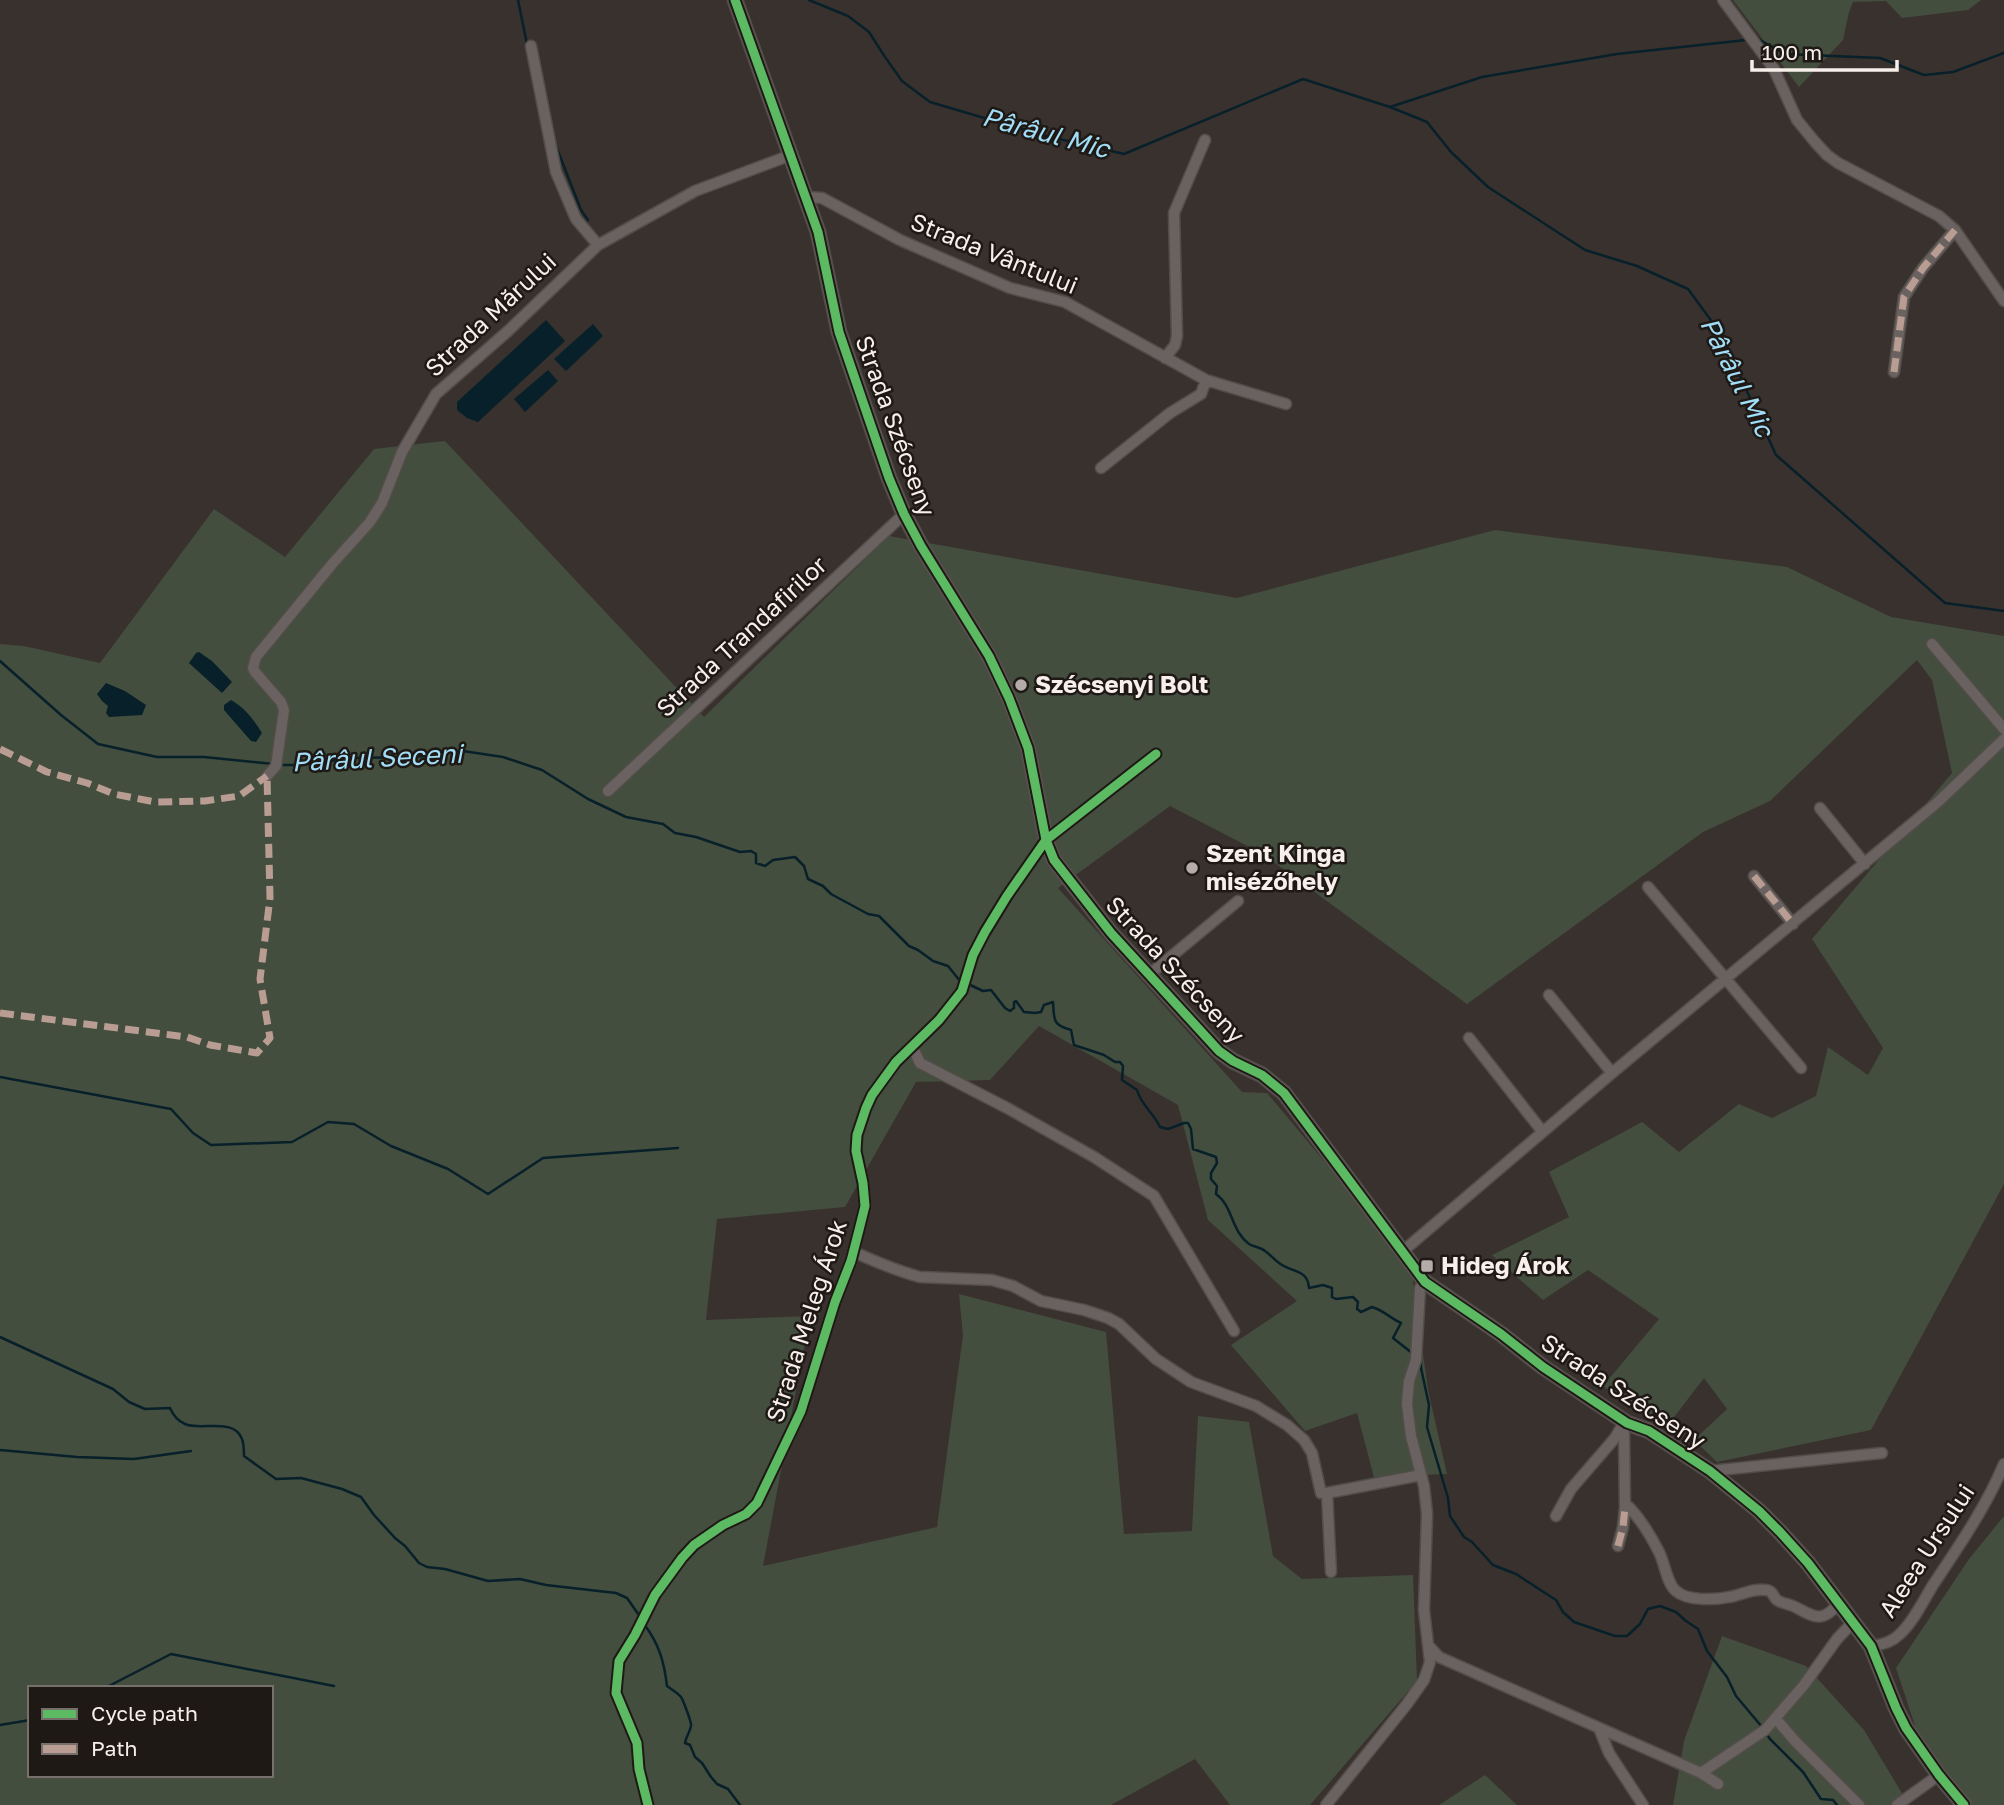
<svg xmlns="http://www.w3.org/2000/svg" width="2004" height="1805" font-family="'Golos Text',sans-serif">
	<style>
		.green { fill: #434e3e; fill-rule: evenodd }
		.water { fill: #072029 }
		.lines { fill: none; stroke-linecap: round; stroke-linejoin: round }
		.stream { stroke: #072029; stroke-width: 2.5 }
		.minor-casing { stroke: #534d49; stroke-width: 13 }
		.tertiary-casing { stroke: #534d49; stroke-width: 17 }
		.minor { stroke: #696260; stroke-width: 10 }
		.tertiary { stroke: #696260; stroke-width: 14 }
		.quiet { stroke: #b99d93; stroke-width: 7; stroke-dasharray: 14 7; stroke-linecap: butt }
		.cycleway-casing { stroke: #1f1916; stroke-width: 13 }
		.cycleway { stroke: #5cba63; stroke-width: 9 }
		.poi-dot { fill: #b5aca9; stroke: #1f1916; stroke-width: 2.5 }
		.labels { text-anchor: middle; stroke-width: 5; stroke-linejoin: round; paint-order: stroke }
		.street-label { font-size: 24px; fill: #f8efeb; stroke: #1f1916 }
		.poi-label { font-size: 24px; font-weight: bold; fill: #f8efeb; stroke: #1f1916; text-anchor: start }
		.water-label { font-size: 26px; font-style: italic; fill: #a1ddf6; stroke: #1f1916 }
	</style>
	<rect width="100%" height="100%" fill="#39312e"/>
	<!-- green -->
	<path class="green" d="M1733 0H1981L1968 10 1902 18 1886 1 1853 2 1849 12 1843 40 1799 87Z
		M445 441 704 717 889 536 1237 598 1495 530 1787 567 1891 617 2004 636V1184L1871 1430 1717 1462 1694 1440 1727 1409 1704 1378 1665 1429 1603 1386 1659 1319 1588 1270 1543 1300 1492 1255 1569 1217 1549 1172 1642 1122 1679 1152 1739 1104 1772 1118 1816 1096 1828 1047 1868 1075 1883 1048 1812 939 1952 773 1932 680 1917 660 1770 801 1703 832 1467 1004 1263 854 1170 806 1058 888 1242 1092 1267 1093 1340 1180 1412 1274 1428 1390 1447 1474 1374 1477 1357 1413 1305 1431 1231 1345 1297 1301 1208 1220 1178 1105 1039 1026 990 1080 916 1082 845 1207 717 1219 706 1320 810 1316 763 1566 937 1527 963 1335 959 1294 1106 1332 1124 1534 1192 1531 1198 1416 1249 1422 1273 1556 1302 1579 1413 1575 1417 1681 1310 1805H1230L1195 1759 1111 1805H0V644L24 646 100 663 214 509 285 557 374 449ZM30 1688H271V1775H30Z
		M2004 1516V1805H1968L1921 1744 1896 1668 1969 1559Z
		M1722 1636 1806 1666 1864 1730 1909 1805H1673L1684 1741Z
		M1485 1775 1517 1805H1439Z"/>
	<!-- water -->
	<path class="water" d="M546 320 565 341 478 422 467 418 457 410V402Z
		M593 324 603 336 566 371 554 359Z
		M548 370 558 381 525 412 514 399Z
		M199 652 212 661 232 682 222 693 189 663 196 653Z
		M106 683 125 691 146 705 142 715 109 717 106 713 108 706 102 701 97 694Z
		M231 700C244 707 254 720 262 733L256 742 251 741 224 710V705Z"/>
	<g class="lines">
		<!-- stream -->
		<path class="stream" d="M518 0 527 44
			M809 0 848 16 869 32 885 57 902 81 930 102 1042 135 1124 154 1303 79 1390 107 1427 122 1451 152 1488 187 1585 250 1637 266 1688 289 1721 334 1776 455 1945 603 2004 611
			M1758 39 1785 54 1880 58 1924 75 1953 72 2004 53
			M1390 107 1482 77 1617 54 1746 40
			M556 146 581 210 588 220
			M0 661 61 715 98 744 157 757H204L273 764
			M280 765H300L352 758 415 757 463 751 503 757 542 770 588 799 626 817 663 824 675 833 696 837 740 852 751 851 756 854V863L765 866 773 860 795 857 804 866 808 879 823 886 831 894 868 914 879 916 909 946 918 950 933 961 948 966 960 981
			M966 983 983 991 991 990 1005 1008 1010 1011 1014 1008V1002L1016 1001 1024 1012 1035 1013 1041 1012 1044 1005 1053 1002C1054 1021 1053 1025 1071 1030L1074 1045 1104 1055 1115 1062H1120L1123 1066 1122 1080 1137 1090C1141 1105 1153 1112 1160 1127L1168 1129 1184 1123H1188L1191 1129 1193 1149 1216 1157 1217 1163 1211 1173V1179L1217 1186 1216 1194C1233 1206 1231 1231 1249 1244 1254 1247 1260 1247 1265 1251 1271 1255 1275 1261 1282 1265 1293 1272 1308 1270 1309 1288L1323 1285 1332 1288V1297L1336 1299 1353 1297 1358 1302 1357 1309 1361 1312 1372 1307C1383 1310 1390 1318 1401 1323L1393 1338 1412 1353
			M0 1077 171 1109 193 1133 211 1145 292 1142 328 1122 354 1124 391 1146 448 1169 488 1194 543 1158 678 1148
			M0 1337 113 1389 129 1402 145 1409 170 1408C173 1415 178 1421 185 1424 200 1431 234 1417 242 1439 244 1444 244 1451 244 1456L276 1479 301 1478 342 1489 361 1497 374 1515 395 1538 405 1546 419 1563 427 1567 445 1569 488 1581 520 1579 546 1585 616 1593 627 1598 641 1618
			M1421 1356V1368L1429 1405 1427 1427 1448 1498 1450 1516 1464 1537 1472 1542 1493 1565 1516 1574 1556 1600 1563 1612 1574 1622 1615 1636H1627L1640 1624 1648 1609 1660 1606 1676 1612 1686 1621 1698 1629 1707 1651 1727 1677 1736 1696 1762 1727
			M0 1450 77 1457 134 1459 191 1451
			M644 1624C659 1644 664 1661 667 1686 671 1689 678 1693 681 1697 683 1700 692 1723 691 1726 690 1732 686 1736 685 1743L690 1745 695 1757 702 1763 711 1777 717 1784 728 1789 740 1805
			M105 1688 171 1654 334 1686
			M0 1725 30 1720
			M1766 1733 1770 1739 1803 1772 1821 1799 1833 1800 1837 1805"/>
		<!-- minor casing -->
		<g class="minor-casing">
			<path id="minor" d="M1723 0 1774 69 1797 120 1815 142 1827 155 1838 163 1939 216 1955 230 2004 301
				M531 46 556 172 576 219 598 245
				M806 197 822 198 900 240 1010 288 1065 302 1206 380 1286 404
				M1165 358 1175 345 1177 336 1174 213 1205 140
				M1894 372 1904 297 1923 268 1955 230
				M1101 468 1170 413 1201 394 1206 380
				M1932 644 2004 729
				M267 776 276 766 284 710 281 702 255 672 253 668 256 657 333 563 370 522 382 503 402 452 436 394 508 331 598 245 695 191 791 155
				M608 791 904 514
				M1820 808 1865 864
				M1754 876 1793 924
				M1648 887 1801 1068
				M1150 974 1238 901
				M1549 995 1612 1073
				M1469 1038 1542 1131
				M912 1046 920 1063 1009 1109 1094 1157 1154 1196 1234 1331
				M1403 1251 1612 1073 1938 802 2004 739
				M854 1252C876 1262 897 1271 920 1277L992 1280 1013 1286 1041 1301 1084 1310 1108 1318 1119 1324 1156 1359 1191 1382 1256 1406 1287 1425 1304 1440 1312 1453 1321 1493H1327L1421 1475
				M1622 1426 1624 1434 1625 1507H1629C1642 1521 1651 1536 1659 1552 1665 1564 1667 1584 1676 1591 1687 1601 1714 1600 1729 1597 1742 1595 1752 1588 1766 1590 1774 1591 1772 1596 1777 1600 1781 1603 1788 1604 1793 1606 1814 1616 1821 1625 1839 1603
				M1710 1471 1882 1453
				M1327 1493 1331 1572
				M1556 1516 1571 1489 1615 1438 1622 1426
				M1618 1546 1623 1527 1625 1507
				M1429 1646 1439 1657 1701 1773 1718 1784
				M1871 1646C1883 1645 1892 1642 1900 1634 1914 1621 1923 1601 1933 1585 1959 1546 1986 1507 2004 1464
				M1776 1719 1795 1741 1859 1805
				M1599 1728 1609 1753 1643 1805
				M1701 1773 1765 1730 1804 1685 1837 1639 1853 1622
				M648 1805 639 1769 637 1743 616 1693 619 1661 635 1635 655 1595 682 1558 694 1545 723 1525 746 1514 757 1503 792 1430 801 1411 835 1302 851 1261 859 1230 865 1206 863 1183 856 1151 857 1135 866 1108 872 1095 896 1062 939 1020 962 991 973 955 985 932 1007 896 1046 840 1156 754
				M1326 1805 1407 1704 1424 1680 1430 1662 1424 1610 1427 1514 1424 1486 1411 1436 1407 1404 1409 1381 1416 1360 1420 1288 1425 1282
				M1897 1805 1939 1775"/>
		</g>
		<!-- tertiary casing -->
		<g class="tertiary-casing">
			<path id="tertiary" d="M735 0 818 232 839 332 889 478 904 514 921 546 989 656 1009 698 1028 748 1046 840 1054 860 1111 933 1219 1051 1233 1061 1262 1075 1284 1093 1425 1282 1501 1334 1543 1367 1627 1423 1649 1431 1710 1471 1759 1511 1780 1532 1808 1563 1871 1646 1896 1708 1906 1728 1939 1775 1964 1805"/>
		</g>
		<!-- minor -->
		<use href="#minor" class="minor"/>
		<!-- tertiary -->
		<use href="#tertiary" class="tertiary"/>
		<!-- quiet -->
		<path class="quiet" d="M1894 372 1904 297 1923 268 1955 230
			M0 749 47 772 87 783 114 794 155 802 205 801 239 796 267 776
			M1754 876 1793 924
			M0 1013 187 1037 210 1045 257 1053 270 1038 260 979 270 898 267 776
			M1618 1546 1623 1527 1625 1507"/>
		<!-- cycleway casing -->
		<g class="cycleway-casing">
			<path id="cycleway" d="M735 0 818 232 839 332 889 478 904 514 921 546 989 656 1009 698 1028 748 1046 840 1054 860 1111 933 1219 1051 1233 1061 1262 1075 1284 1093 1425 1282 1501 1334 1543 1367 1627 1423 1649 1431 1710 1471 1759 1511 1780 1532 1808 1563 1871 1646 1896 1708 1906 1728 1939 1775 1964 1805
				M648 1805 639 1769 637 1743 616 1693 619 1661 635 1635 655 1595 682 1558 694 1545 723 1525 746 1514 757 1503 792 1430 801 1411 835 1302 851 1261 859 1230 865 1206 863 1183 856 1151 857 1135 866 1108 872 1095 896 1062 939 1020 962 991 973 955 985 932 1007 896 1046 840 1156 754"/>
		</g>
		<!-- cycleway -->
		<use href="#cycleway" class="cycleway"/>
	</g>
	<!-- markers -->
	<g class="poi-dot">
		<circle cx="1021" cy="685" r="7"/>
		<circle cx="1192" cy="868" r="7"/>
		<rect x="1420" y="1259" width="14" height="14" rx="3.5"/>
	</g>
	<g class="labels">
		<!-- street labels -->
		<g class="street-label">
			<text transform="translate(994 254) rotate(22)" y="8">Strada Vântului</text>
			<text transform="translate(491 315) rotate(-43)" y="8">Strada Mărului</text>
			<text transform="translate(895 426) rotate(70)" y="8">Strada Szécseny</text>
			<text transform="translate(742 637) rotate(-43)" y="8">Strada Trandafirilor</text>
			<text transform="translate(1175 970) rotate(47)" y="8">Strada Szécseny</text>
			<text transform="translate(807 1321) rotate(-72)" y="8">Strada Meleg Árok</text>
			<text transform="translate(1623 1392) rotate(33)" y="8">Strada Szécseny</text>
			<text transform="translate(1927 1551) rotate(-57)" y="8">Aleea Ursului</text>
		</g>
		<!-- poi labels -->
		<g class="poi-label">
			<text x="1035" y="693">Szécsenyi Bolt</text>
			<text x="1206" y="862">Szent Kinga<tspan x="1206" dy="28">misézőhely</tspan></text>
			<text x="1441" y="1274">Hideg Árok</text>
		</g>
		<!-- water labels -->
		<g class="water-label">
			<text transform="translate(1046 133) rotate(15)" y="9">Pârâul Mic</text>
			<text transform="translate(1737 377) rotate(63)" y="9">Pârâul Mic</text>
			<text transform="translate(377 758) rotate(-3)" y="9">Pârâul Seceni</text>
		</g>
	</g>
	<!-- legend -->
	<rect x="28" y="1686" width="245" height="91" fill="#1f1916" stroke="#766f6b" stroke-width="2"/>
	<rect x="42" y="1709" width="35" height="10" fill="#5cba63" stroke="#766f6b" stroke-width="2"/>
	<text x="91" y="1721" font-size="21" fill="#f8efeb">Cycle path</text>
	<rect x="42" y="1744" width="35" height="10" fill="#b99d93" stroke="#766f6b" stroke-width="2"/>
	<text x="91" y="1756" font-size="21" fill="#f8efeb">Path</text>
	<!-- scale -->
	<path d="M1752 60v10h145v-10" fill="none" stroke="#f8efeb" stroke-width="3.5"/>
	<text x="1762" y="60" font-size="21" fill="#f8efeb" stroke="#1f1916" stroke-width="5" paint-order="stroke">100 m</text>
</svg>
